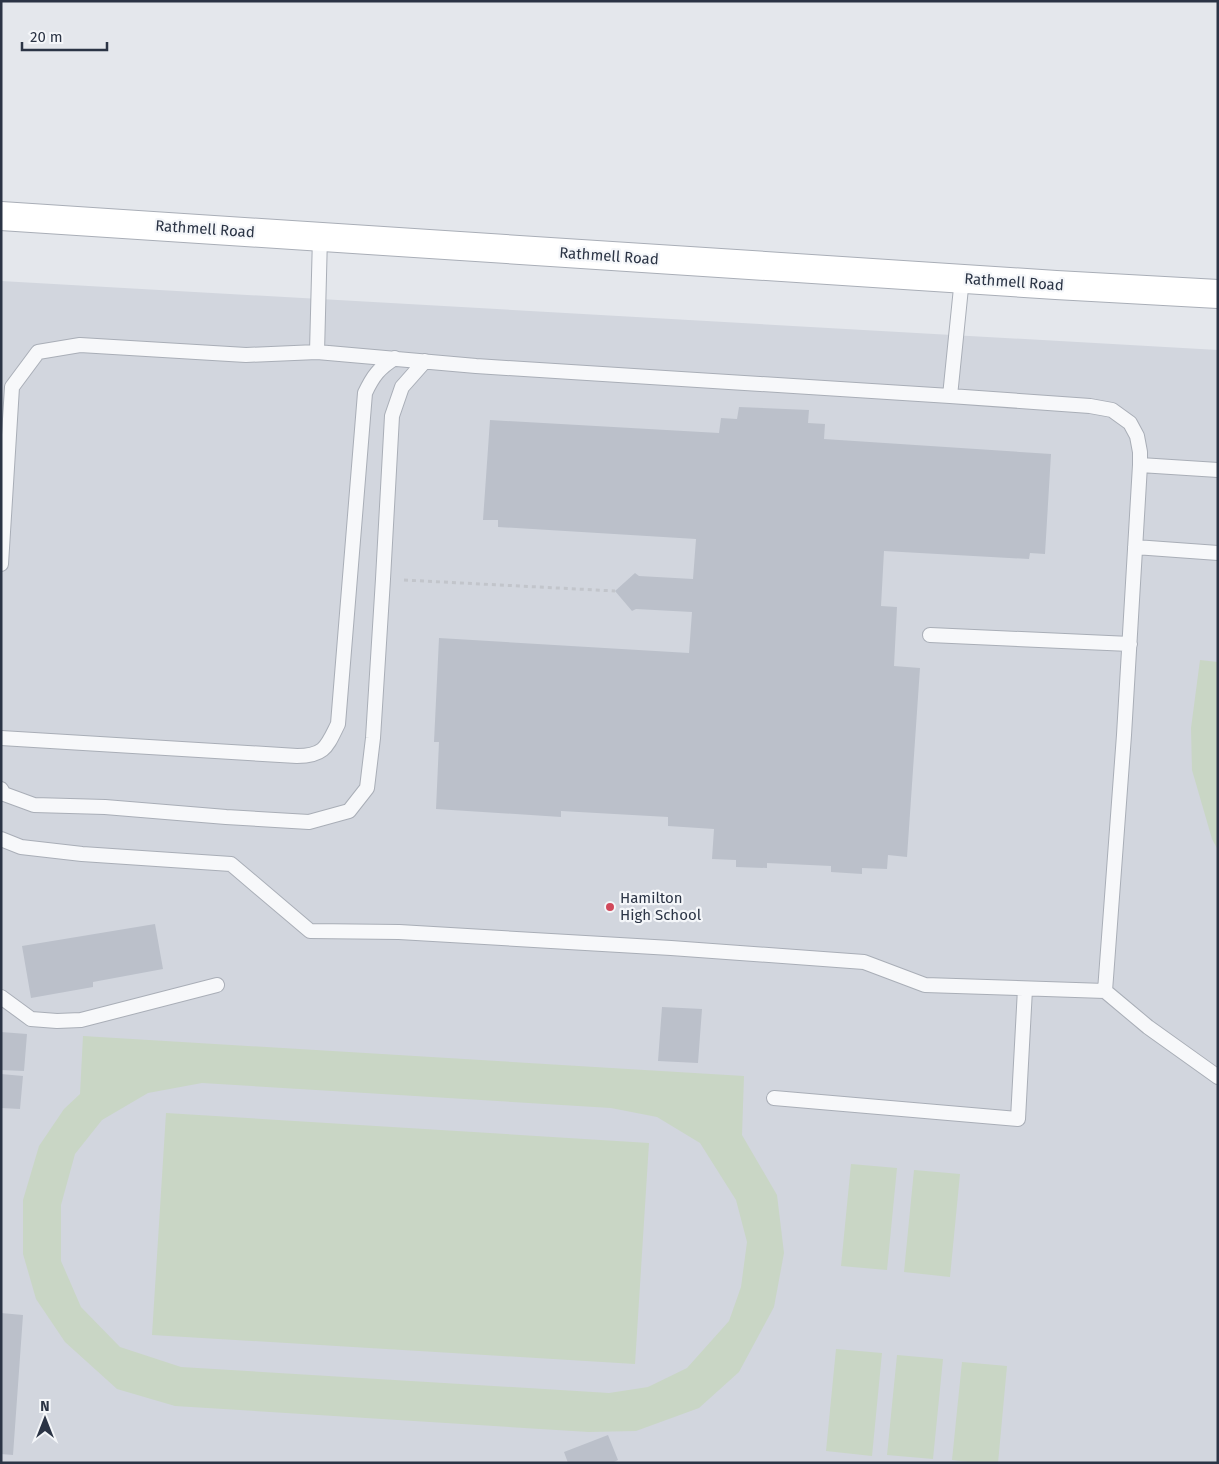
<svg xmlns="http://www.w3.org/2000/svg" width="1219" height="1464" font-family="'Fira Sans',sans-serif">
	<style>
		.built { fill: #d2d6de }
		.green { fill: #c9d6c5; fill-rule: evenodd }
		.building { fill: #bbc0ca }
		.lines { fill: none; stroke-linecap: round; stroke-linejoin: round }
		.lane-casing { stroke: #a9aeb7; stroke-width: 16 }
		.secondary-casing { stroke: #a9aeb7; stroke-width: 30 }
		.path { stroke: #c2c5cb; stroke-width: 3; stroke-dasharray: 4 4; stroke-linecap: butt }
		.lane { stroke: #f7f8fa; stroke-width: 14 }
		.secondary { stroke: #fff; stroke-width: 28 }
		.poi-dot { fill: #d1495b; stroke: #f4f6f9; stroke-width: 2 }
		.labels { text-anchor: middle; stroke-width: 4.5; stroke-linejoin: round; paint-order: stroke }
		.street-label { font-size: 15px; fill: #2b3445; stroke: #f4f6f9 }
		.poi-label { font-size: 15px; fill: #2b3445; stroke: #f4f6f9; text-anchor: start }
	</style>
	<rect width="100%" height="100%" fill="#e4e7ec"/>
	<!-- built -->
	<path class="built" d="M1 281 1218 350V1463H1Z"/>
	<!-- green -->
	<path class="green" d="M1200 660 1218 662V850L1212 839 1192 770 1191 728Z
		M83 1036 744 1076 742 1135 777 1195 784 1253 774 1307 739 1372 699 1408 636 1431 589 1432 175 1406 117 1389 65 1342 36 1299 23 1254V1200L39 1146 64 1109 80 1094ZM202 1083 611 1108 657 1117 700 1143 736 1200 747 1242 741 1287 729 1321 687 1368 648 1387 609 1393 181 1367 120 1347 81 1307 61 1261V1205L75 1154 102 1120 148 1093Z
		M166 1113 649 1143 635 1364 152 1335Z
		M851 1164 897 1168 887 1270 841 1266Z
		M914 1170 960 1174 950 1277 904 1272Z
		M836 1349 882 1353 872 1456 826 1451Z
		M897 1355 943 1359 933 1459 887 1455Z
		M962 1362 1007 1366 998 1463H976L952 1460Z"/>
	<!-- building -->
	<path class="building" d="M739 407 809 410 808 423 825 424 824 439 1051 454 1045 554 1030 553 1029 559 884 551 881 606 897 607 894 666 920 668 907 857 888 855 887 869 862 868V874L831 872V866L767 863V868L736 867V860L712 859 714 829 668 826V817L561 811V817L436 809 439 742H434L439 638 689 653 692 612 636 609 632 611 615 591 635 573 639 576 693 579 696 539 498 527V520H483L490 420 719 433 721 418 737 419Z
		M155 924 163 969 93 982V987L31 998 22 946Z
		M662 1007 702 1009 698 1063 658 1061Z
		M1 1032 27 1034 24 1071 1 1070Z
		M1 1074 23 1076 20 1109 1 1108Z
		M1 1313 23 1315 13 1455 1 1454Z
		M608 1435 618 1460 612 1463H568L564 1452Z"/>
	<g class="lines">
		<!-- lane casing -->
		<g class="lane-casing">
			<path id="lane" d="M320 237 317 352 476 366 950 396 962 278
				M950 396 1090 406 1112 410 1130 423 1137 436 1140 452V465L1124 735 1105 991
				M1140 465 1218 470
				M1135 547 1218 553
				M1 564 12 387 38 352 80 345 246 355 317 352
				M930 635 1130 644
				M1 738 297 756C325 756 327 746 338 724L365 393C373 376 379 368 395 358
				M1 789 4 794 34 805 105 807 226 817 309 822 349 811 367 788 373 738 383 579 392 416 402 387 425 361
				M1 839 21 847 82 854 231 864 310 931 399 932 671 948 864 962 925 985 1105 991 1148 1027 1218 1077
				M1 997 31 1019 57 1021 81 1020 217 985
				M774 1098 1018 1119 1025 989"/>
		</g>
		<!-- secondary casing -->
		<g class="secondary-casing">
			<path id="secondary" d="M1 216 1056 285 1218 294"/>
		</g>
		<!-- path -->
		<path class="path" d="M404 580 615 591"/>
		<!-- lane -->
		<use href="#lane" class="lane"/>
		<!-- secondary -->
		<use href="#secondary" class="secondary"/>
	</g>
	<!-- markers -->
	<circle class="poi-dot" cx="610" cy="907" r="5"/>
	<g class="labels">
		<!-- street labels -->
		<g class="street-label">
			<text transform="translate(205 229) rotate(4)" y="5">Rathmell Road</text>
			<text transform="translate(609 256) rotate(4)" y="5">Rathmell Road</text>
			<text transform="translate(1014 282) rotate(4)" y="5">Rathmell Road</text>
		</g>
		<!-- poi labels -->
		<g class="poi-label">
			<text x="620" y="903">Hamilton<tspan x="620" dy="17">High School</tspan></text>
		</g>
	</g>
	<!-- border -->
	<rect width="1219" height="1464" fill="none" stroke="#2b3445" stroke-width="5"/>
	<!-- north arrow -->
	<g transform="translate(45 1419)" stroke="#f4f6f9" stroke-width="4" paint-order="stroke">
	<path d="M0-4L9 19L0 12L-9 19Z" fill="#2b3445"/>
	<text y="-8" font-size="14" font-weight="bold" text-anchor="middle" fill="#2b3445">N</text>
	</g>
	<!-- scale -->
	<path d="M22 42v8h85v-8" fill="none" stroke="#2b3445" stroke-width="2.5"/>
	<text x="30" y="42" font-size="15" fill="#2b3445" stroke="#f4f6f9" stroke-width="4" paint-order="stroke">20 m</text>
</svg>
